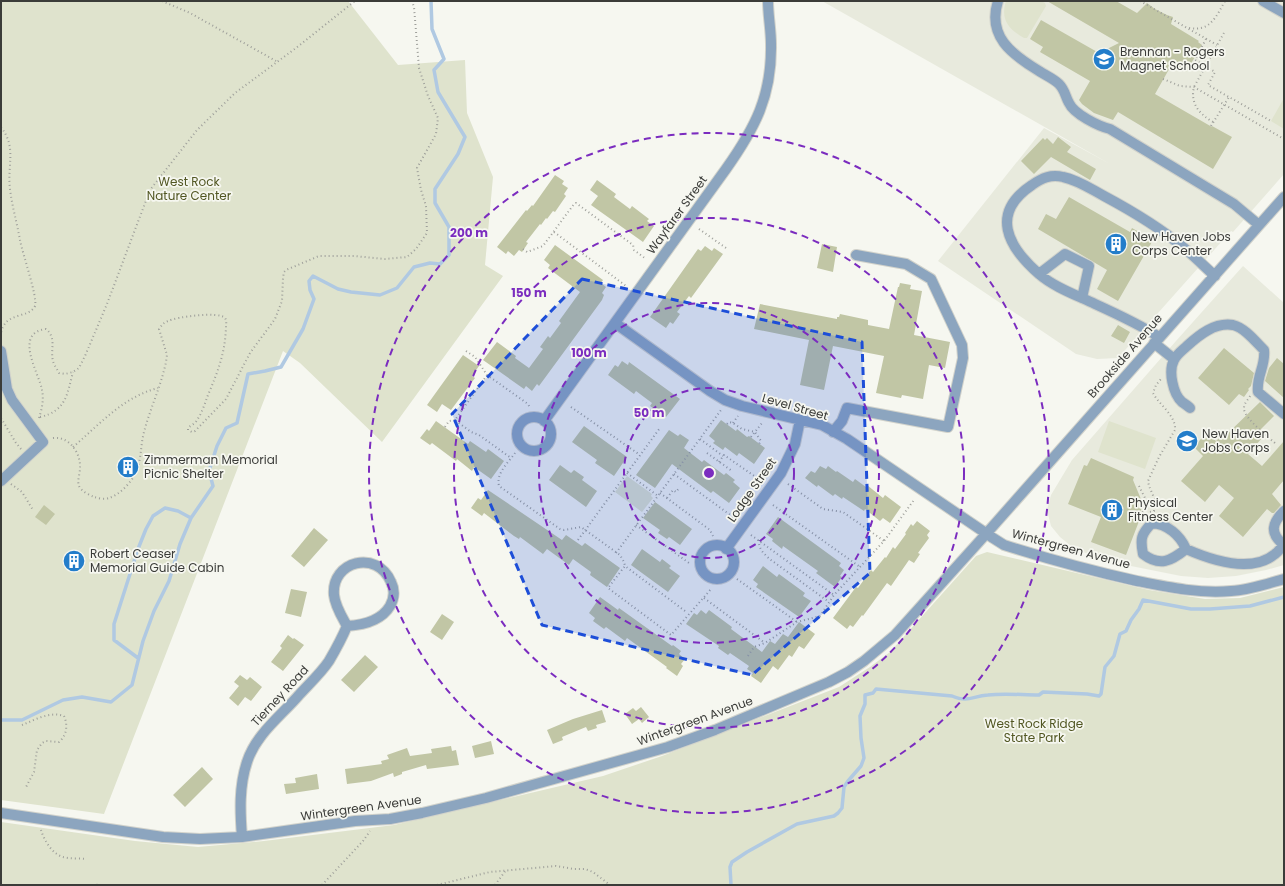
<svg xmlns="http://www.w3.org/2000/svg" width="1285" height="886" font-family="Poppins,sans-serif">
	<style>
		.built { fill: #e8eadd }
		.green { fill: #dfe3cd }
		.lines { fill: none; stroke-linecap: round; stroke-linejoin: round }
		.stream { stroke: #b0c9e2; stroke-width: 3.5 }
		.building { fill: #c1c6a5 }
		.minor-casing { stroke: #d1d2cb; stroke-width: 12 }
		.path { stroke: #9fa09b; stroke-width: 2; stroke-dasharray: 1 3; stroke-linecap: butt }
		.minor { stroke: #8ca5bf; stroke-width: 10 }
		.marked { fill: #1d4ed8; fill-opacity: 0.2; stroke: #1d4ed8; stroke-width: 3; stroke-dasharray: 8 5; stroke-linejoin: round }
		.ring { fill: none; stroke: #7b2cbf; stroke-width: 2; stroke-dasharray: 7 5 }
		.labels { text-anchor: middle; stroke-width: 3.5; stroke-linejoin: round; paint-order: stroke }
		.poi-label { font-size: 12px; fill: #3b3c39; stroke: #f6f7f0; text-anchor: start }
		.park-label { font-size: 12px; fill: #525723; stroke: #f6f7f0 }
		.street-label { font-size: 12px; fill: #3b3c39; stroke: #f6f7f0 }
		.centre { fill: #7b2cbf; stroke: #f6f7f0; stroke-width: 2 }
		.ring-label { font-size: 12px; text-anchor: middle; font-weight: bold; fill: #7b2cbf; stroke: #f6f7f0; stroke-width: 3.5; stroke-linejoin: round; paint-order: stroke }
	</style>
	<rect width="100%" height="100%" fill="#f6f7f0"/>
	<!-- built -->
	<path class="built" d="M822 1H1284V174L1233 232 1231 231 1118 358 1097 359 1076 354 938 261 1044 128 1110 164Z
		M1243 266 1284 303V565L1266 570 1236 576 1208 578 1181 576 1126 565 1090 555 1071 546 1060 537 1051 526 1047 510 1051 495 1072 460 1176 341Z"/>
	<!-- green -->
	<path class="green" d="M1 1H348L398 65 465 60 467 113 493 177 485 265 503 276 382 442 300 363 283 351 104 814 1 800Z
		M1006 1H1041L1045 3 1046 6 1027 38H1024C1009 29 1000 20 1006 1Z
		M1284 98V129L1271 121Z
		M1109 421 1156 438 1145 469 1098 452Z
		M627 476 652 494 651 496 653 498 642 512 615 492Z
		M987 552 1149 590 1205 599 1240 598 1284 587V885H1V822L135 841 198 847 264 841 394 825 603 776 662 756 839 687 870 667 890 652 976 556Z"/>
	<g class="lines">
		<!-- stream -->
		<path class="stream" d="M138 658 114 640V624L138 549 146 529 153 516 165 508 178 511 191 518
			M1 720H22L63 700 82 697 111 702 132 685 143 641 154 611 169 581 180 544 191 518 213 486 209 471 217 446 226 428 237 423 248 374 265 371 281 367 303 329 314 299 310 290 309 281 313 276 338 289 351 292 380 295 397 288 414 267 430 263 440 264 449 255V227L435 203V189L458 154 465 137 438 92 434 70 444 59 432 29 431 1
			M731 885 730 867 732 862 747 852 797 824 834 816 838 813 842 808 844 787 848 781 861 766 864 758 861 738 860 716 865 704V695L873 693 876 689 952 696C969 703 972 696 988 695 1005 693 1022 695 1039 695L1043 692 1087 694 1099 696 1101 694 1105 667 1114 656 1120 634 1126 631 1131 620 1139 609 1143 600 1191 609H1210L1250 606 1284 597"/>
	</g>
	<!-- building -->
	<path class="building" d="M1047 1H1116L1137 13 1147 3 1155 9 1167 15 1173 17 1171 24 1199 41 1198 42 1202 45 1186 72 1172 64 1155 94 1212 127V126L1232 137 1213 169 1118 112 1113 120 1094 113 1082 104 1079 100 1090 81 1040 52 1043 47 1030 39 1041 20 1099 53 1119 43Z
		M1058 137 1071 147 1067 152 1096 169 1090 180 1051 157 1034 174 1021 161 1043 138 1045 140 1047 138 1053 144Z
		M555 175 564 181 562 184 568 188 564 194 566 196 555 212 553 211 547 219 546 218 541 225 540 224 526 242 528 243 522 252 519 250 514 256 508 251 506 254 497 247 526 210 527 211 532 205 533 206Z
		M597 180 616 194 614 197 630 209 632 206 649 219 647 221 654 226 643 242 591 205 598 196 590 190Z
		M1069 197 1130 232 1132 228 1153 240 1118 301 1097 289 1107 270 1038 229 1046 214 1056 219Z
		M822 244 837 247 833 272 817 268Z
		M555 245 603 280 601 283 606 287 602 293 604 295 602 300 539 386 537 384 532 391 526 386 524 389 483 360 497 342 516 356 515 358 529 368 543 349 540 347 548 336 550 338 561 323 559 321 580 292 548 268 550 265 544 260Z
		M705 246 712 251 714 248 723 254 691 298 689 296 677 312 680 314 673 324 670 322 666 328 650 317 698 249 701 251Z
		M900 283 911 285 910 289 922 291 914 335 950 342 945 368 929 365 923 399 902 395 901 398 876 393 884 356 833 346 824 390 800 385 809 340 754 329 760 304 837 319V317H839L840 314 868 320V325L889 329 898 287H899Z
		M1118 325 1130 332 1124 343 1111 336Z
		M1224 348 1254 373 1251 386 1248 389 1249 390 1244 397 1239 394 1229 405 1198 378Z
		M463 355 479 366 472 376 475 378 451 410 442 404 437 412 427 405Z
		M1277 358 1284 364V398L1265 381 1269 368Z
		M622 361 628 365 629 362 680 399 666 417 650 406 652 403 636 391 634 394 608 375 615 365 618 367Z
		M1260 402 1274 416 1257 433 1262 438 1248 454 1262 466 1284 441V480L1272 494 1281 505 1274 513H1272L1267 509 1243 537 1219 516 1234 498 1219 485 1205 502 1181 481 1203 456 1194 447 1206 433 1216 441 1219 438 1221 440Z
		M721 420 736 431 737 429 747 437 749 436 765 448 754 464 739 453 737 456 725 447 723 450 713 443 715 441 709 436Z
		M436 421 468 444 470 441 486 452 488 449 504 461 491 479 474 467 472 471 457 459 456 461 432 443 430 445 420 438 427 429 429 431Z
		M584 426 627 457 614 476 595 463 597 460 572 442Z
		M669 430 678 436 680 434 689 440 684 448 702 462 704 460 724 475 726 473 735 480 733 482 740 488 729 503 713 491 711 493 672 464 655 488 636 475Z
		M1091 458 1134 477 1133 480 1143 504 1139 516H1141L1126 555 1091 542 1101 517 1068 504 1084 465 1087 466Z
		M124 460 136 464 132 474 121 470Z
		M560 465 571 473 574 470 584 477 582 480 597 491 586 507 549 480Z
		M820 466 826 469 828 466 836 472 837 471 853 482 855 479 866 487 867 485 883 498 885 495 901 507 890 523 883 518 880 521 865 509 864 511 843 497 842 499 835 494 833 496 818 485 817 487 805 478 811 471 815 473Z
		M488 490 562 540 566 535 582 546 585 543 620 568 607 587 590 575 591 572 573 559 569 565 547 549 543 554 520 537 519 539 514 536 484 513 482 516 471 508 478 498 481 500Z
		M655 502 692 529 680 545 669 537 667 539 658 533 660 530 643 518Z
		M44 505 55 514 46 525 35 517Z
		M778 517 841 563 839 566 844 570 840 576 842 577 835 587 816 573 818 571 783 546 782 549 772 541 773 539 766 534Z
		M917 521 930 531 927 535 929 538 918 553 920 554 914 563 909 560 891 586 887 583 863 616 862 615 853 627 850 625 847 629 833 618 856 587 858 588 871 570 873 572 885 557 886 558 893 547 895 549 906 534 905 533 911 524 913 526Z
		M314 528 328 540 304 567 291 556Z
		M642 549 660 562 662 559 671 566 669 568 680 576 668 592 631 565Z
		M71 553 82 560 76 568 66 561Z
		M763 566 777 577 779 574 805 593 803 596 811 601 799 617 756 587 758 584 753 580Z
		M291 589 307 592 301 617 285 613Z
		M600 597 618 610 619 608 672 646 673 645 681 651 679 654 685 659 681 664 683 666 677 676 666 668 667 667 627 638 625 641 606 627 604 629 593 621 595 618 589 613Z
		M701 610 706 614 709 610 732 627 731 629 762 652 770 641 775 644 783 634 788 637 799 622 815 634 804 649 799 646 792 657 789 655 778 670 773 666 761 683 751 676 753 673 747 669 749 666 730 653 728 655 718 648 719 646 686 624 694 613 697 615Z
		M442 614 454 622 442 640 430 632Z
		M288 635 293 639 294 638 304 645 283 671 271 662 282 648 280 646Z
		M365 655 378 667 354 692 341 680Z
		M240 675 247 680 250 677 262 687 251 701 245 697 238 706 229 698 239 686 234 682Z
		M641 707 649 717 642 723 639 719 632 724 625 714 633 708 636 711Z
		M602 710 606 722 596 725 597 728 588 731 586 727 562 737 563 740 553 744 547 730 573 719Z
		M491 741 494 754 475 758 472 746Z
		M451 746 452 751 456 750 459 765 427 769 426 765 402 772V774L394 777 393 773 371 781 347 784 345 769 382 764 381 761 389 759 387 755 407 748 410 756 432 753 431 749Z
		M202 767 213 779 185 807 173 795Z
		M317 774 319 789 286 794 284 784 296 783 295 778Z"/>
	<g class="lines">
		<!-- minor casing -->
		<g class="minor-casing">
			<path id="minor" d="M998 1C987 36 1011 54 1039 71 1045 75 1054 79 1059 84 1065 90 1065 96 1069 103 1074 114 1098 126 1110 129L1234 204 1259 225
				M1263 1 1284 13
				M1039 274 1065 254 1089 266 1082 298
				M615 323 710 391 725 400 742 406 822 425 847 439 993 538 1004 545C1048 559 1092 571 1137 581 1167 587 1200 594 1231 591 1249 590 1266 584 1284 579
				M1159 337C1139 324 1117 314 1095 304 1076 295 1054 287 1039 274 1007 246 990 213 1032 185 1042 178 1051 174 1063 177 1078 180 1091 189 1104 196 1132 211 1159 227 1183 247 1194 256 1204 266 1215 276
				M1154 343 1174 359
				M1190 408C1188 406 1185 404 1182 402 1173 394 1168 371 1174 360 1177 354 1183 350 1187 346 1199 335 1215 322 1233 325 1245 328 1255 341 1264 350 1266 366 1256 376 1258 392L1284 414
				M517 434a17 17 0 1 1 34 0a17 17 0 1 1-34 0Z
				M544 421 726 169C755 128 772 96 771 44 771 30 768 15 768 1
				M833 432 842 421 847 408 948 427 963 358 962 345 931 279 906 264 856 255
				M1 481 43 442 12 400 7 389 1 351
				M1284 511C1272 523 1269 533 1284 545
				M700 562a17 17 0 1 1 34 0a17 17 0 1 1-34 0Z
				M726 549 781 473 795 444 800 420
				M1186 549C1171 561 1160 567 1143 554 1140 539 1141 534 1152 523 1167 524 1180 535 1186 549 1211 560 1251 574 1275 554 1278 552 1281 548 1283 545
				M1 813 163 837 200 839 242 837 355 821 390 819 422 813 486 798 668 747 715 730 829 682 848 672 864 661 895 635 986 534 1284 197
				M242 837C240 811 239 786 247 762 256 734 281 716 299 695 309 684 321 673 329 661 336 649 342 638 347 626 364 625 381 621 390 606 394 599 395 590 391 582 377 549 331 561 334 595 335 606 342 617 347 626"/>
		</g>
		<!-- path -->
		<path class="path" d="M162 1 190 13 276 61
			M1140 1 1217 45
			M1189 28C1210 32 1216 17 1225 1
			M1206 39 1195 60 1215 72 1208 85 1271 121
			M1163 79 1180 86 1194 87 1284 139
			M1213 122C1199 114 1190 103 1194 87L1225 31
			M1211 126 1229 97
			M1 127C17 148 7 165 10 189 12 206 17 223 20 240 22 252 38 298 35 306 29 319 5 311 1 333
			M699 229 726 248
			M554 232 626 286
			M523 249 527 252 543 246 574 204 576 203 633 245 634 250 646 259
			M1 335V342
			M466 351 475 357 487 375 528 404 530 408
			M487 375 455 420 471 432 479 435 511 458
			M1250 396C1248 400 1244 403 1244 408 1243 418 1270 438 1277 445
			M571 407 640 455
			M40 417C66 411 67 395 73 372
			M1 418 16 443 21 449
			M39 418C42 409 44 399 42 390 39 373 13 333 46 329 57 338 50 350 53 361 54 365 57 369 59 373L65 374 73 372 79 368 85 356 107 304 150 190 197 130 235 93 296 48 355 1
			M733 423 738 416
			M727 424 729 422 733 423 742 429 755 432 761 441 759 444
			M445 427 449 421 455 420
			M751 437 762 423
			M53 438C69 436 81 453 80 468 80 474 77 480 79 486 81 491 89 495 94 497 98 498 104 500 109 498 119 495 130 484 135 474 142 460 140 447 144 432 150 409 161 386 166 362L167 355 159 329C162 325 163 323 168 321 176 317 219 311 225 318 227 321 226 324 226 327 225 354 218 371 208 395 205 403 202 413 197 420 195 424 191 425 188 428V430L192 432 195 431 226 399 250 353 275 319 282 301 283 278 284 272 286 270 319 256H354L385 259 407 257 416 249 427 233 426 206 421 190 417 168 436 134 438 118 428 96 419 68 414 7 412 1
			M700 439 723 456
			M73 447C100 424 123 397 158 388
			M515 453C508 463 496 473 499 486L560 529 564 530 581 527 620 555 624 562 625 566
			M707 453 732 471
			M719 462 724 455 760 480
			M627 473 658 496
			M674 474 733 517
			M11 484 22 492 33 510
			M788 484 823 509 843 512 884 541
			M1139 486 1147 502 1142 514H1146
			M660 493 710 530 713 536
			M667 498 673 490 676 492 679 488
			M773 505 860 567
			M1150 512 1154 511 1155 500 1149 486 1148 481 1159 457 1175 430C1176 415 1159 405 1153 393L1156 385 1161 379
			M636 525 689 563
			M751 535 834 595
			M578 540 660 428
			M759 540C758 549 765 555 771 560L829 602
			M616 553 721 410
			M737 579 797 622
			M704 598 765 643
			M685 611 625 566 608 588 671 635 711 589
			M748 656 754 647 765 643 797 622 820 616 834 595 884 541 914 500
			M22 725C35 720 49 711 64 716 68 725 67 735 59 742L46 741 42 743 37 750 34 772 25 789
			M41 830C44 840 52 854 63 857 70 859 79 858 86 859
			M97 885 99 883
			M322 885 363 841 370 831
			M437 885 490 872 556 866 574 869H585L593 872 610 885
			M495 885 506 870"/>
		<!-- minor -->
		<use href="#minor" class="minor"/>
	</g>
	<!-- marked area -->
	<path class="marked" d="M582 279 862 342 870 573 752 675 542 625 452 414Z"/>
	<!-- distance rings -->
	<g class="ring">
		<circle cx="709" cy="473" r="85"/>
		<circle cx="709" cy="473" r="170"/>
		<circle cx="709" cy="473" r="255"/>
		<circle cx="709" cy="473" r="340"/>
	</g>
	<!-- icons -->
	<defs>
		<g id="school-disc" transform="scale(1.15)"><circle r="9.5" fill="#237dca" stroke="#f6f7f0"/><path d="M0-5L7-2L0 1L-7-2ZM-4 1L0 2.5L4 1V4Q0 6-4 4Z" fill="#fff"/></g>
		<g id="building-disc" transform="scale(1.15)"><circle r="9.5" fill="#237dca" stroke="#f6f7f0"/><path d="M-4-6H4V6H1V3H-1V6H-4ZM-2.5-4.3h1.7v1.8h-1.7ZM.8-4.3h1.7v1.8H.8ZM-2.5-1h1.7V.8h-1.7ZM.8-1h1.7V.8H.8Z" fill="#fff"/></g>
	</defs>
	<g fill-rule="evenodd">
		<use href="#school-disc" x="1104" y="59"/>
		<use href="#building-disc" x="1116" y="244"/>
		<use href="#school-disc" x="1187" y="441"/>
		<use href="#building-disc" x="128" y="467"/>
		<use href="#building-disc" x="1112" y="510"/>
		<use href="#building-disc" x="74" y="561"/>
	</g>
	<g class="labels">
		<!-- poi labels -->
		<g class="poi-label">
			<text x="1120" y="56">Brennan - Rogers<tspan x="1120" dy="14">Magnet School</tspan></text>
			<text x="1132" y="241">New Haven Jobs<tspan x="1132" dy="14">Corps Center</tspan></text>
			<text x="1202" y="438">New Haven<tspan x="1202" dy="14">Jobs Corps</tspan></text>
			<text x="144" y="464">Zimmerman Memorial<tspan x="144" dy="14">Picnic Shelter</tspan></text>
			<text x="1128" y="507">Physical<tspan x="1128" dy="14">Fitness Center</tspan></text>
			<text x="90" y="558">Robert Ceaser<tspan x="90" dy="14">Memorial Guide Cabin</tspan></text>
		</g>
		<!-- park labels -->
		<g class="park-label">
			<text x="189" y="186">West Rock<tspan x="189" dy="14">Nature Center</tspan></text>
			<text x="1034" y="728">West Rock Ridge<tspan x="1034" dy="14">State Park</tspan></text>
		</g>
		<!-- street labels -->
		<g class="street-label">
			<text transform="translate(677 215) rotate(-54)" y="4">Wayfarer Street</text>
			<text transform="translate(1125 356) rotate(-49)" y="4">Brookside Avenue</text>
			<text transform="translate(795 407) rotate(16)" y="4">Level Street</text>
			<text transform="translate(752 490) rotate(-55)" y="4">Lodge Street</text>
			<text transform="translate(1071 549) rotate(15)" y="4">Wintergreen Avenue</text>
			<text transform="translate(280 696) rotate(-47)" y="4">Tierney Road</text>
			<text transform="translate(695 721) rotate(-20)" y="4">Wintergreen Avenue</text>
			<text transform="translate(361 808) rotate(-8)" y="4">Wintergreen Avenue</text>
		</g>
	</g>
	<circle cx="709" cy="473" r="6" class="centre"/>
	<g class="ring-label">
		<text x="469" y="237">200 m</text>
		<text x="529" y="297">150 m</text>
		<text x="589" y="357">100 m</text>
		<text x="649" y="417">50 m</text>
	</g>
	<!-- border -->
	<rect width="1285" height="886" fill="none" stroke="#3b3c39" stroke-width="4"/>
</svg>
